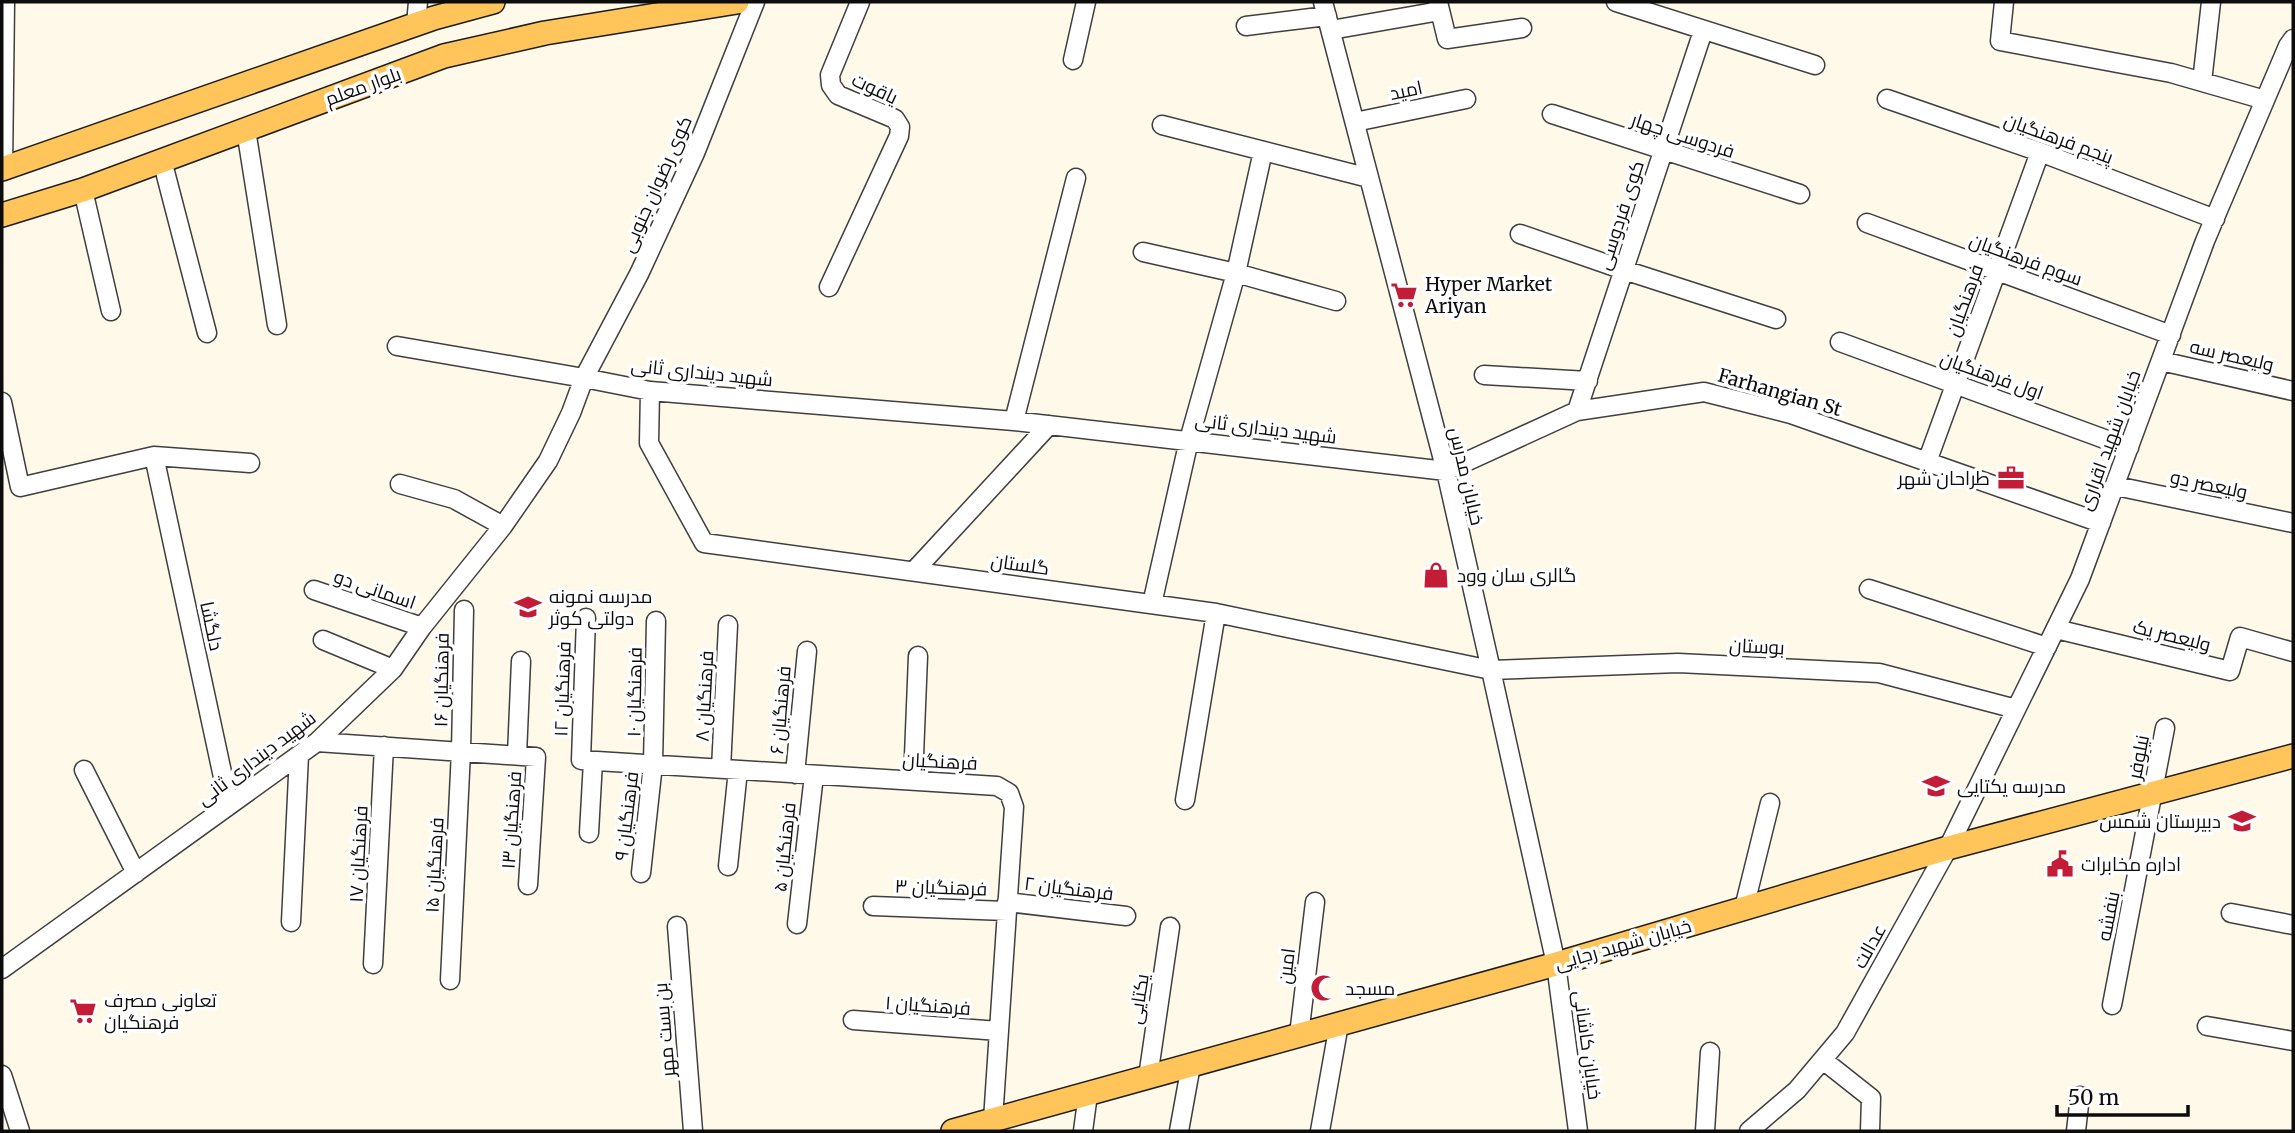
<svg xmlns="http://www.w3.org/2000/svg" width="2295" height="1133" font-family="Merriweather,Cairo,serif">
	<style>
		.lines { fill: none; stroke-linecap: round; stroke-linejoin: round }
		.minor-casing { stroke: #3f3f3f; stroke-width: 21 }
		.major-casing { stroke: #1d1d1d; stroke-width: 26 }
		.minor { stroke: #fff; stroke-width: 18 }
		.major { stroke: #ffc45a; stroke-width: 23 }
		.labels { text-anchor: middle; stroke-width: 7; stroke-linejoin: round; paint-order: stroke }
		.street-label { font-size: 19px; fill: #0c0c0c; stroke: #fff }
		.poi-label { font-size: 19px; fill: #0c0c0c; stroke: #fff; text-anchor: start }
	</style>
	<rect width="100%" height="100%" fill="#fff9ea"/>
	<g class="lines">
		<!-- minor casing -->
		<g class="minor-casing">
			<path id="minor" d="M1323 2 1446 471 1491 670 1556 964 1578 1131
				M1438 2 1447 39 1522 28
				M1616 2 1815 65
				M2004 2 2000 41 2171 73 2265 100
				M416 24 418 2
				M1246 26 1327 16
				M1331 30 1440 11
				M1073 60 1086 2
				M2202 82 2211 2
				M1887 99 2040 152 2215 219
				M1552 114 1800 194
				M1355 122 1466 99
				M1162 125 1369 178
				M246 130 277 325
				M162 160 207 333
				M3 169 5 2
				M83 190 111 311
				M1867 223 2171 335
				M1520 234 1624 270 1776 319
				M1143 252 1236 273 1336 301
				M829 287 899 136 900 127 895 119 838 95 831 85 830 75 860 2
				M1840 342 2129 448
				M397 346 584 378 650 391 1014 421 1446 471 1577 411 1704 392 1791 414 2101 523
				M2161 361 2293 391
				M1484 375 1588 381
				M650 391 649 443 704 543 1216 613 1491 670 1678 663 1879 673 2016 709
				M2 402 20 487 154 456 250 463
				M1577 411 1703 31
				M1014 421 1076 178
				M154 456 229 805
				M1927 462 2040 152
				M400 484 454 499 503 526
				M2116 486 2293 523
				M914 571 1049 425
				M1869 589 2047 647
				M314 590 422 627
				M1152 604 1189 440 1236 273 1263 151
				M586 618 581 760 997 786 1009 793 1014 807 993 1120
				M2056 629 2230 671 2240 637 2293 652
				M323 640 393 669
				M317 742 536 757 528 885
				M517 755 521 661
				M721 769 728 625
				M84 770 136 873
				M795 774 807 651
				M913 781 918 656
				M1185 800 1216 613
				M589 833 593 761
				M728 866 738 770
				M641 873 653 764 656 621
				M1007 902 1126 916
				M873 906 1006 911
				M1744 908 1770 803
				M2231 913 2293 925
				M291 922 299 755
				M797 924 814 775
				M677 926 693 1131
				M373 964 384 746
				M2 969 317 742 393 669 422 627 503 526 548 461 571 413 584 378 639 274 695 153 755 2
				M450 980 461 751 464 610
				M2112 1005 2165 728
				M853 1020 999 1031
				M2207 1026 2293 1041
				M1299 1035 1315 902
				M1823 1060 1871 1098 1870 1131
				M2 1075 20 1131
				M1148 1077 1170 927
				M1083 1131 1088 1094
				M1179 1131 1191 1065
				M1320 1131 1339 1024
				M1705 1131 1710 1052
				M1749 1131 1797 1090 1845 1033 1948 848 2080 579 2205 241 2288 46 2293 39
				M2076 1131 2080 1096"/>
		</g>
		<!-- major casing -->
		<g class="major-casing">
			<path id="major" d="M2 169 434 18 493 2
				M2 215 83 190 444 56 545 33 737 2
				M953 1131 1556 964 1948 848 2293 756"/>
		</g>
		<!-- minor -->
		<use href="#minor" class="minor"/>
		<!-- major -->
		<use href="#major" class="major"/>
	</g>
	<!-- icons -->
	<defs>
		<g id="supermarket-bare" transform="scale(2.1)"><path d="M-6-5.5h2.5l.6 2H6L4.5 2H-2.5L-4.4-4H-6ZM-1.5 3.2a1.3 1.3 0 1 0 .1 0ZM3 3.2a1.3 1.3 0 1 0 .1 0Z" fill="#c31c37" stroke="#fff" stroke-width="2.5" paint-order="stroke"/></g>
		<g id="office-bare" transform="scale(2.1)"><path d="M-6-3h4V-5.5h4V-3h4V5H-6ZM-1-4.5V-3h2v-1.5ZM-6 0V1H6V0Z" fill="#c31c37" stroke="#fff" stroke-width="2.5" paint-order="stroke"/></g>
		<g id="shop-bare" transform="scale(2.1)"><path d="M-5-2.5h2.3a2.7 3.5 0 0 1 5.4 0H5L5.5 6h-11ZM-1.5-2.5h3a1.5 2.3 0 0 0-3 0Z" fill="#c31c37" stroke="#fff" stroke-width="2.5" paint-order="stroke"/></g>
		<g id="school-bare" transform="scale(2.1)"><path d="M0-5L7-2L0 1L-7-2ZM-4 1L0 2.5L4 1V4Q0 6-4 4Z" fill="#c31c37" stroke="#fff" stroke-width="2.5" paint-order="stroke"/></g>
		<g id="civic-bare" transform="scale(2.1)"><path d="M-.6-6.5H3V-4.5H.6V-3L4-1V1h2V6H-6V1h2V-1L-.6-3ZM-1.2 2.5V6h2.4V2.5Z" fill="#c31c37" stroke="#fff" stroke-width="2.5" paint-order="stroke"/></g>
		<g id="mosque-bare" transform="scale(2.1)"><path d="M3.5-4.9A6 6 0 1 0 3.5 4.9A5 5 0 1 1 3.5-4.9Z" fill="#c31c37" stroke="#fff" stroke-width="2.5" paint-order="stroke"/></g>
	</defs>
	<g fill-rule="evenodd">
		<use href="#supermarket-bare" x="1404" y="295"/>
		<use href="#office-bare" x="2011" y="478"/>
		<use href="#shop-bare" x="1436" y="575"/>
		<use href="#school-bare" x="528" y="607"/>
		<use href="#school-bare" x="1936" y="786"/>
		<use href="#school-bare" x="2242" y="821"/>
		<use href="#civic-bare" x="2060" y="864"/>
		<use href="#mosque-bare" x="1324" y="988"/>
		<use href="#supermarket-bare" x="83" y="1011"/>
	</g>
	<g class="labels">
		<!-- street labels -->
		<g class="street-label">
			<text transform="translate(363 86) rotate(-20)" y="7">بلوار معلم</text>
			<text transform="translate(875 88) rotate(25)" y="7">یاقوت</text>
			<text transform="translate(1406 90) rotate(-12)" y="7">امید</text>
			<text transform="translate(1683 135) rotate(18)" y="7">فردوسی چهار</text>
			<text transform="translate(2059 138) rotate(20)" y="7">پنجم فرهنگیان</text>
			<text transform="translate(656 184) rotate(-66)" y="7">کوی رضوان جنوبی</text>
			<text transform="translate(1620 215) rotate(-72)" y="7">کوی فردوسی</text>
			<text transform="translate(2026 259) rotate(20)" y="7">سوم فرهنگیان</text>
			<text transform="translate(1964 300) rotate(-70)" y="7">فرهنگیان</text>
			<text transform="translate(2232 355) rotate(13)" y="7">ولیعصر سه</text>
			<text transform="translate(702 372) rotate(6)" y="7">شهید دینداری ثانی</text>
			<text transform="translate(1992 375) rotate(20)" y="7">اول فرهنگیان</text>
			<text transform="translate(1780 392) rotate(16)" y="7">Farhangian St</text>
			<text transform="translate(1266 428) rotate(7)" y="7">شهید دینداری ثانی</text>
			<text transform="translate(2109 440) rotate(-70)" y="7">خیابان شهید اقراری</text>
			<text transform="translate(1467 476) rotate(77)" y="7">خیابان مدرس</text>
			<text transform="translate(2209 484) rotate(12)" y="7">ولیعصر دو</text>
			<text transform="translate(1020 564) rotate(8)" y="7">گلستان</text>
			<text transform="translate(375 589) rotate(19)" y="7">اسمانی دو</text>
			<text transform="translate(212 626) rotate(78)" y="7">دلگشا</text>
			<text transform="translate(2172 635) rotate(14)" y="7">ولیعصر یک</text>
			<text transform="translate(1757 646) rotate(3)" y="7">بوستان</text>
			<text transform="translate(441 680) rotate(-89)" y="7">فرهنگیان ۱۶</text>
			<text transform="translate(562 689) rotate(-88)" y="7">فرهنگیان ۱۲</text>
			<text transform="translate(634 692) rotate(-89)" y="7">فرهنگیان ۱۰</text>
			<text transform="translate(704 696) rotate(-87)" y="7">فرهنگیان ۸</text>
			<text transform="translate(780 710) rotate(-85)" y="7">فرهنگیان ۶</text>
			<text transform="translate(2138 757) rotate(-79)" y="7">نیلوفر</text>
			<text transform="translate(256 758) rotate(-37)" y="7">شهید دینداری ثانی</text>
			<text transform="translate(940 761) rotate(3)" y="7">فرهنگیان</text>
			<text transform="translate(626 816) rotate(-83)" y="7">فرهنگیان ۹</text>
			<text transform="translate(511 820) rotate(-86)" y="7">فرهنگیان ۱۳</text>
			<text transform="translate(784 847) rotate(-84)" y="7">فرهنگیان ۵</text>
			<text transform="translate(358 854) rotate(-87)" y="7">فرهنگیان ۱۷</text>
			<text transform="translate(434 865) rotate(-87)" y="7">فرهنگیان ۱۵</text>
			<text transform="translate(941 887) rotate(2)" y="7">فرهنگیان ۳</text>
			<text transform="translate(1069 888) rotate(7)" y="7">فرهنگیان ۲</text>
			<text transform="translate(2108 916) rotate(-79)" y="7">بنفشه</text>
			<text transform="translate(1623 944) rotate(-16)" y="7">خیابان شهید رجایی</text>
			<text transform="translate(1869 946) rotate(-61)" y="7">عدالت</text>
			<text transform="translate(1286 966) rotate(-83)" y="7">امین</text>
			<text transform="translate(1138 999) rotate(-81)" y="7">یکتایی</text>
			<text transform="translate(928 1005) rotate(4)" y="7">فرهنگیان ۱</text>
			<text transform="translate(664 1030) rotate(-95)" y="7">بن بست مهر</text>
			<text transform="translate(1588 1045) rotate(82)" y="7">خیابان کاشانی</text>
		</g>
		<!-- poi labels -->
		<g class="poi-label">
			<text x="1425" y="291">Hyper Market<tspan x="1425" dy="22">Ariyan</tspan></text>
			<text x="1990" y="485" text-anchor="end">طراحان شهر</text>
			<text x="1457" y="582">گالری سان وود</text>
			<text x="549" y="603">مدرسه نمونه<tspan x="549" dy="22">دولتی کوثر</tspan></text>
			<text x="1957" y="793">مدرسه یکتایی</text>
			<text x="2221" y="828" text-anchor="end">دبیرستان شمس</text>
			<text x="2081" y="871">اداره مخابرات</text>
			<text x="1345" y="995">مسجد</text>
			<text x="104" y="1007">تعاونی مصرف<tspan x="104" dy="22">فرهنگیان</tspan></text>
		</g>
	</g>
	<!-- border -->
	<rect width="2295" height="1133" fill="none" stroke="#0c0c0c" stroke-width="7"/>
	<!-- scale -->
	<path d="M2057 1105v10h131v-10" fill="none" stroke="#0c0c0c" stroke-width="3.5"/>
	<text x="2068" y="1105" font-size="21" fill="#0c0c0c" stroke="#ffffff" stroke-width="5" paint-order="stroke">50 m</text>
</svg>
